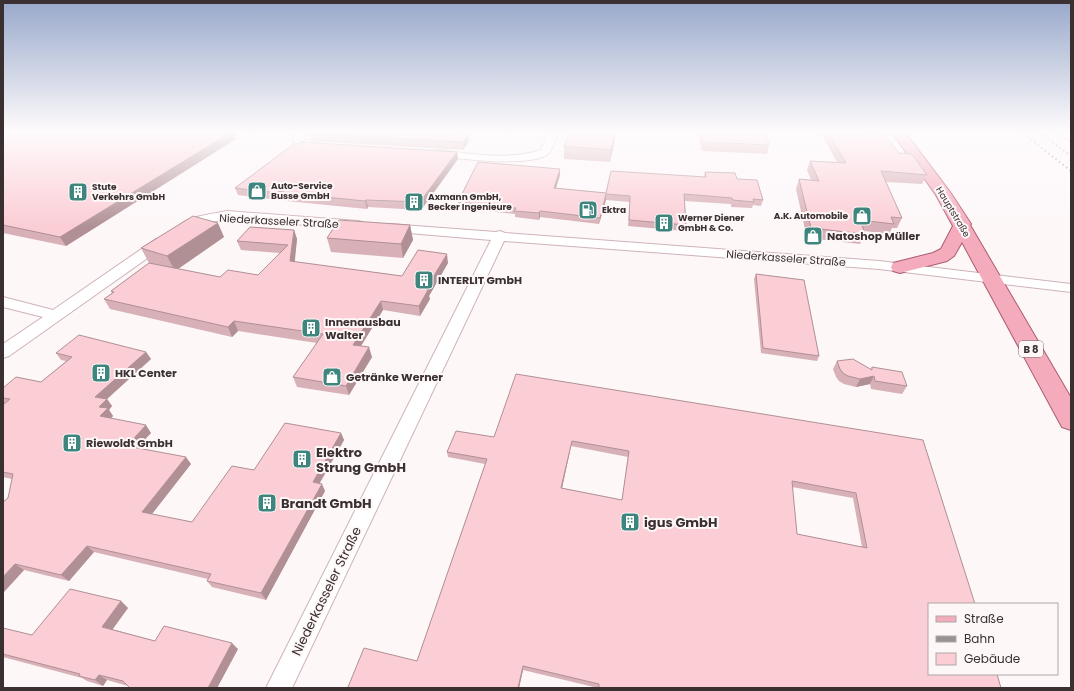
<svg xmlns="http://www.w3.org/2000/svg" width="1074" height="691" font-family="Poppins,sans-serif">
	<style>
		.lines { fill: none; stroke-linecap: round; stroke-linejoin: round }
		.street-casing { stroke: #cfb3b8; stroke-width: 2 }
		.primary-casing { stroke: #ae5c6f; stroke-width: 2 }
		.street { fill: #fff; fill-rule: evenodd }
		.primary { fill: #f4acbd; fill-rule: evenodd }
		.rail { stroke: #999192; stroke-width: 2; stroke-dasharray: 1.5 3; stroke-linecap: butt }
		.wall { fill: #d8b0b7; fill-rule: evenodd }
		.shaded-wall { fill: #b09095 }
		.building { fill: #fbcdd5; stroke: #b09095; fill-rule: evenodd }
		.labels { text-anchor: middle; stroke-width: 4; stroke-linejoin: round; paint-order: stroke }
		.far-poi-label { font-size: 9px; font-weight: bold; fill: #3a2f31; stroke: #fdf7f8; text-anchor: start }
		.far-street-label { font-size: 9px; fill: #3a2f31; stroke: #fdf7f8 }
		.shield { fill: #fdf7f8; stroke: #746b6d; stroke-width: 1 }
		.shield-label { font-size: 10px; font-weight: bold; fill: #3a2f31 }
		.street-label { font-size: 11px; fill: #3a2f31; stroke: #fdf7f8 }
		.poi-label { font-size: 11px; font-weight: bold; fill: #3a2f31; stroke: #fdf7f8; text-anchor: start }
		.near-poi-label { font-size: 13px; font-weight: bold; fill: #3a2f31; stroke: #fdf7f8; text-anchor: start }
		.near-street-label { font-size: 13px; fill: #3a2f31; stroke: #fdf7f8 }
	</style>
	<rect width="100%" height="100%" fill="#fdf7f8"/>
	<g class="lines">
		<!-- street casing -->
		<g class="street-casing">
			<path id="street" d="M301 131H311L303 140 324 144 325 146 324 148H306L294 144 293 138Z
				M550 131H560L550 152C536 169 457 158 435 156L430 153 435 150C469 153 508 161 541 150Z
				M227 211 358 221 362 222 364 225 362 228 358 229 227 219 200 224 184 231 180 230 178 227C186 216 214 214 227 211Z
				M389 224 496 232 500 231 505 233 879 261 1071 284V292L879 269 504 241 292 688H266L491 240 385 231 383 228 385 225Z
				M161 238 166 239 168 242 166 245 9 356 3 358V344L43 317 3 307V297L53 310 156 239Z"/>
		</g>
		<!-- primary casing -->
		<g class="primary-casing">
			<path id="primary" d="M891 131H904L950 192 971 224 970 225 1071 398V430L1062 427 962 242 954 256 947 261 900 273 893 271 891 267 893 263 933 253 941 249 953 226 936 195Z"/>
		</g>
		<!-- street -->
		<use href="#street" class="street"/>
		<!-- primary -->
		<use href="#primary" class="primary"/>
		<!-- rail -->
		<path class="rail" d="M1020 131 1071 171
			M1038 131 1071 156
			M1054 131 1071 143"/>
	</g>
	<!-- wall -->
	<path class="wall" d="M233 131 236 139 66 246 3 233V140Z
		M312 131H451L450 132 469 141 463 150 311 141 309 133Z
		M697 131H764L769 145 767 154 702 151Z
		M777 131H861L862 132 899 153 927 175 922 184 886 182 902 218 897 228H892L889 234 864 231 865 234 860 244 807 238 796 189 799 179 811 180 807 170 810 161 837 162 820 132Z
		M615 139 610 162 564 159V146Z
		M457 152 458 159 421 210 368 207 367 209 287 201 284 197 279 200 238 195 235 188Z
		M705 172 737 179 763 200 761 206 753 205 752 208 731 207V204L684 201 686 225 685 231 628 226 630 202 606 200 599 224 540 217 539 220 515 217V214L459 208 458 202 560 175 556 188 606 193 704 177Z
		M410 225 413 240 403 258 331 252 327 238Z
		M294 230 297 239 294 262 402 276 448 263 429 296 430 299 420 316 383 310 361 346 372 357 349 395 297 387 293 377 317 343 238 331 232 337 110 309 104 299 112 293 111 291 149 263 141 248 224 237 178 269 220 277 258 275 280 253 241 250 237 241Z
		M756 274 819 356 817 361 761 353 754 279Z
		M146 352 151 359 107 399 112 406 109 410 113 416 111 419 151 433 137 448 191 464 152 514 192 522 254 470 341 433 344 440 320 483 325 491 266 600 212 587 207 581 208 579 94 552 69 581 24 570 3 593V502L8 498 12 479 3 477V405L4 404H3V388L41 382 66 361 61 360 56 353Z
		M837 361 871 369 872 367 907 386 902 394 871 389 870 384 856 387 844 384 839 381 836 377 833 369Z
		M494 437 923 440 1001 688H598L523 670 519 688H349L348 687 417 661 485 464 448 457 447 452ZM571 446 628 457 622 500 562 488ZM792 487 853 498 862 547 797 534Z
		M121 601 128 608 112 629 155 641 238 649 217 688H130L128 686 107 680 103 686 87 681 82 678 3 657V628L32 635Z"/>
	<!-- shaded-wall -->
	<path class="shaded-wall" d="M233 131 236 139 66 246 60 237Z
		M615 131V139L610 162 611 150Z
		M468 133 469 141 463 150V142Z
		M457 152 458 159 421 210 420 202Z
		M560 169V175L554 194V188Z
		M281 190 284 197 279 200 277 193Z
		M606 194V200L599 224 600 218Z
		M366 200 368 207 367 209 365 201Z
		M540 211V217L539 220V213Z
		M218 223 224 237 175 271 167 256Z
		M410 225 413 240 403 258 401 244Z
		M294 230 297 239 294 270 290 261Z
		M447 254 448 263 429 296 430 299 420 316 419 306 426 289Z
		M381 301 383 310 356 354 353 345Z
		M234 321 238 331 232 337 228 327Z
		M369 347 372 357 349 395 346 386Z
		M146 352 151 359 107 399 112 406 109 410 113 416 105 424 100 416 99 407 95 397Z
		M874 376 870 384 856 387 860 379Z
		M146 425 151 433 132 453 127 446Z
		M341 433 344 440 316 489 313 482Z
		M572 441 571 446 561 493V488Z
		M186 457 191 464 148 519 142 512Z
		M322 484 325 491 266 600 261 593Z
		M87 546 94 552 69 581 61 575Z
		M15 564 24 570 3 593V577Z
		M121 601 128 608 110 633 102 627Z
		M232 643 238 649 217 688H208Z
		M523 666V670L519 688H518Z
		M99 675 107 680 103 686 95 680Z"/>
	<!-- building -->
	<path class="building" d="M23 131H233L60 237 3 225V140Z
		M312 131H445H444L468 133 463 142 309 133Z
		M570 131H615L611 150 564 146Z
		M701 131H764L769 145 703 142Z
		M827 131H861L862 132 883 133 899 153 912 154 927 175 881 171 902 218 891 217 894 224 860 220 865 234 811 228 799 179 819 181 810 161 846 163Z
		M301 142 457 152 420 202 366 200 365 201 285 193 281 190 277 193 235 188 294 144H297Z
		M478 162 560 169 554 188 606 193 611 171 706 177 705 172 735 173 737 179 757 180 763 200 753 199 754 202 733 200 732 198 684 194 686 225 629 220 630 196 606 194 600 218 540 211 539 213 514 211 516 208 458 202Z
		M193 216 218 223 167 256 141 248Z
		M339 220 410 225 401 244 327 238Z
		M250 227 294 230 290 261 402 276 418 250 447 254 426 289 428 290 419 306 381 301 353 345 369 347 346 386 293 377 323 334 234 321 228 327 104 299 114 292 111 291 149 263 220 277 228 270 258 275 288 245 237 241Z
		M756 274 804 280 819 356 763 348Z
		M79 335 146 352 95 397 107 399 99 407 108 408 100 416 146 425 127 446 186 457 142 512 192 522 232 466 254 470 285 423 341 433 313 482 322 484 261 593 207 581 211 574 87 546 61 575 15 564 3 577V502L8 498 13 474 3 472V405L10 399 3 398V388L16 377 41 382 72 357 56 353Z
		M853 359 872 370V367L902 372 907 386 875 381 874 376 860 379 848 376 843 373 840 369 837 361Z
		M516 374 923 440 975 604H929V674H997L1001 688H599V684L523 666 518 688H351L348 687 364 648 417 661 487 459 447 452 456 431 494 437ZM572 441 629 451 622 500 561 488ZM792 481 856 493 867 548 797 534Z
		M70 589 121 601 102 627 155 641 164 626 232 643 208 688H130L123 681 99 675 95 680 79 676 80 674 3 654V628L32 635Z"/>
	<!-- sky -->
	<linearGradient id="sky" x2="0" y2="1"><stop stop-color="#98a8ca"/><stop offset="0.58" stop-color="#fefbfc"/><stop offset="1" stop-color="#fefbfc" stop-opacity="0"/></linearGradient>
	<rect width="1074" height="227" fill="url(#sky)"/>
	<!-- icons -->
	<defs>
		<g id="shop-square" transform="scale(1)"><rect x="-9" y="-9" width="18" height="18" rx="4" fill="#3e857e" stroke="#fdf7f8"/><path d="M-5-2.5h2.3a2.7 3.5 0 0 1 5.4 0H5L5.5 6h-11ZM-1.5-2.5h3a1.5 2.3 0 0 0-3 0Z" fill="#fff"/></g>
		<g id="building-square" transform="scale(1)"><rect x="-9" y="-9" width="18" height="18" rx="4" fill="#3e857e" stroke="#fdf7f8"/><path d="M-4-6H4V6H1V3H-1V6H-4ZM-2.5-4.3h1.7v1.8h-1.7ZM.8-4.3h1.7v1.8H.8ZM-2.5-1h1.7V.8h-1.7ZM.8-1h1.7V.8H.8Z" fill="#fff"/></g>
		<g id="fuel-square" transform="scale(1)"><rect x="-9" y="-9" width="18" height="18" rx="4" fill="#3e857e" stroke="#fdf7f8"/><path d="M-5.5-6h7V0h2V4h1.3V-2.5L3-4.5l.8-.8L6-3V5H2.5V1h-1V6h-7ZM-4.2-4.7v3.2H.2V-4.7Z" fill="#fff"/></g>
	</defs>
	<g fill-rule="evenodd">
		<use href="#shop-square" x="257" y="191"/>
		<use href="#building-square" x="78" y="192"/>
		<use href="#building-square" x="414" y="202"/>
		<use href="#fuel-square" x="588" y="210"/>
		<use href="#shop-square" x="862" y="216"/>
		<use href="#building-square" x="664" y="223"/>
		<use href="#shop-square" x="813" y="236"/>
		<use href="#building-square" x="424" y="280"/>
		<use href="#building-square" x="311" y="328"/>
		<use href="#building-square" x="101" y="373"/>
		<use href="#shop-square" x="332" y="377"/>
		<use href="#building-square" x="72" y="443"/>
		<use href="#building-square" x="302" y="459"/>
		<use href="#building-square" x="267" y="503"/>
		<use href="#building-square" x="630" y="522"/>
	</g>
	<g class="labels">
		<!-- far-poi labels -->
		<g class="far-poi-label">
			<text x="271" y="189">Auto-Service<tspan x="271" dy="10">Busse GmbH</tspan></text>
			<text x="92" y="190">Stute<tspan x="92" dy="10">Verkehrs GmbH</tspan></text>
			<text x="428" y="200">Axmann GmbH,<tspan x="428" dy="10">Becker Ingenieure</tspan></text>
			<text x="602" y="213">Ektra</text>
			<text x="848" y="219" text-anchor="end">A.K. Automobile</text>
			<text x="678" y="221">Werner Diener<tspan x="678" dy="10">GmbH &amp; Co.</tspan></text>
		</g>
		<!-- far-street labels -->
		<g class="far-street-label">
			<text transform="translate(953 212) rotate(59)" y="3">Hauptstraße</text>
		</g>
		<!-- shield labels -->
		<rect class="shield" x="1019" y="341" width="24" height="16" rx="3"/>
		<g class="shield-label">
			<text x="1031" y="353">B 8</text>
		</g>
		<!-- street labels -->
		<g class="street-label">
			<text transform="translate(279 221) rotate(3)" y="4">Niederkasseler Straße</text>
			<text transform="translate(786 258) rotate(4)" y="4">Niederkasseler Straße</text>
		</g>
		<!-- poi labels -->
		<g class="poi-label">
			<text x="827" y="240">Natoshop Müller</text>
			<text x="438" y="284">INTERLIT GmbH</text>
			<text x="325" y="326">Innenausbau<tspan x="325" dy="13">Walter</tspan></text>
			<text x="115" y="377">HKL Center</text>
			<text x="346" y="381">Getränke Werner</text>
			<text x="86" y="447">Riewoldt GmbH</text>
		</g>
		<!-- near-poi labels -->
		<g class="near-poi-label">
			<text x="316" y="457">Elektro<tspan x="316" dy="15">Strung GmbH</tspan></text>
			<text x="281" y="508">Brandt GmbH</text>
			<text x="644" y="527">igus GmbH</text>
		</g>
		<!-- near-street labels -->
		<g class="near-street-label">
			<text transform="translate(326 591) rotate(-64)" y="5">Niederkasseler Straße</text>
		</g>
	</g>
	<!-- border -->
	<rect width="1074" height="691" fill="none" stroke="#3a2f31" stroke-width="8"/>
	<!-- legend -->
	<rect x="928" y="603" width="130" height="72" fill="#fdf7f8" stroke="#afa7a8"/>
	<rect x="936" y="616" width="20" height="6" fill="#f4acbd" stroke="#afa7a8"/>
	<text x="964" y="623" font-size="12" fill="#3a2f31">Straße</text>
	<rect x="936" y="636" width="20" height="6" fill="#999192" stroke="#afa7a8"/>
	<text x="964" y="643" font-size="12" fill="#3a2f31">Bahn</text>
	<rect x="936" y="653" width="20" height="12" fill="#fbcdd5" stroke="#afa7a8"/>
	<text x="964" y="663" font-size="12" fill="#3a2f31">Gebäude</text>
</svg>
